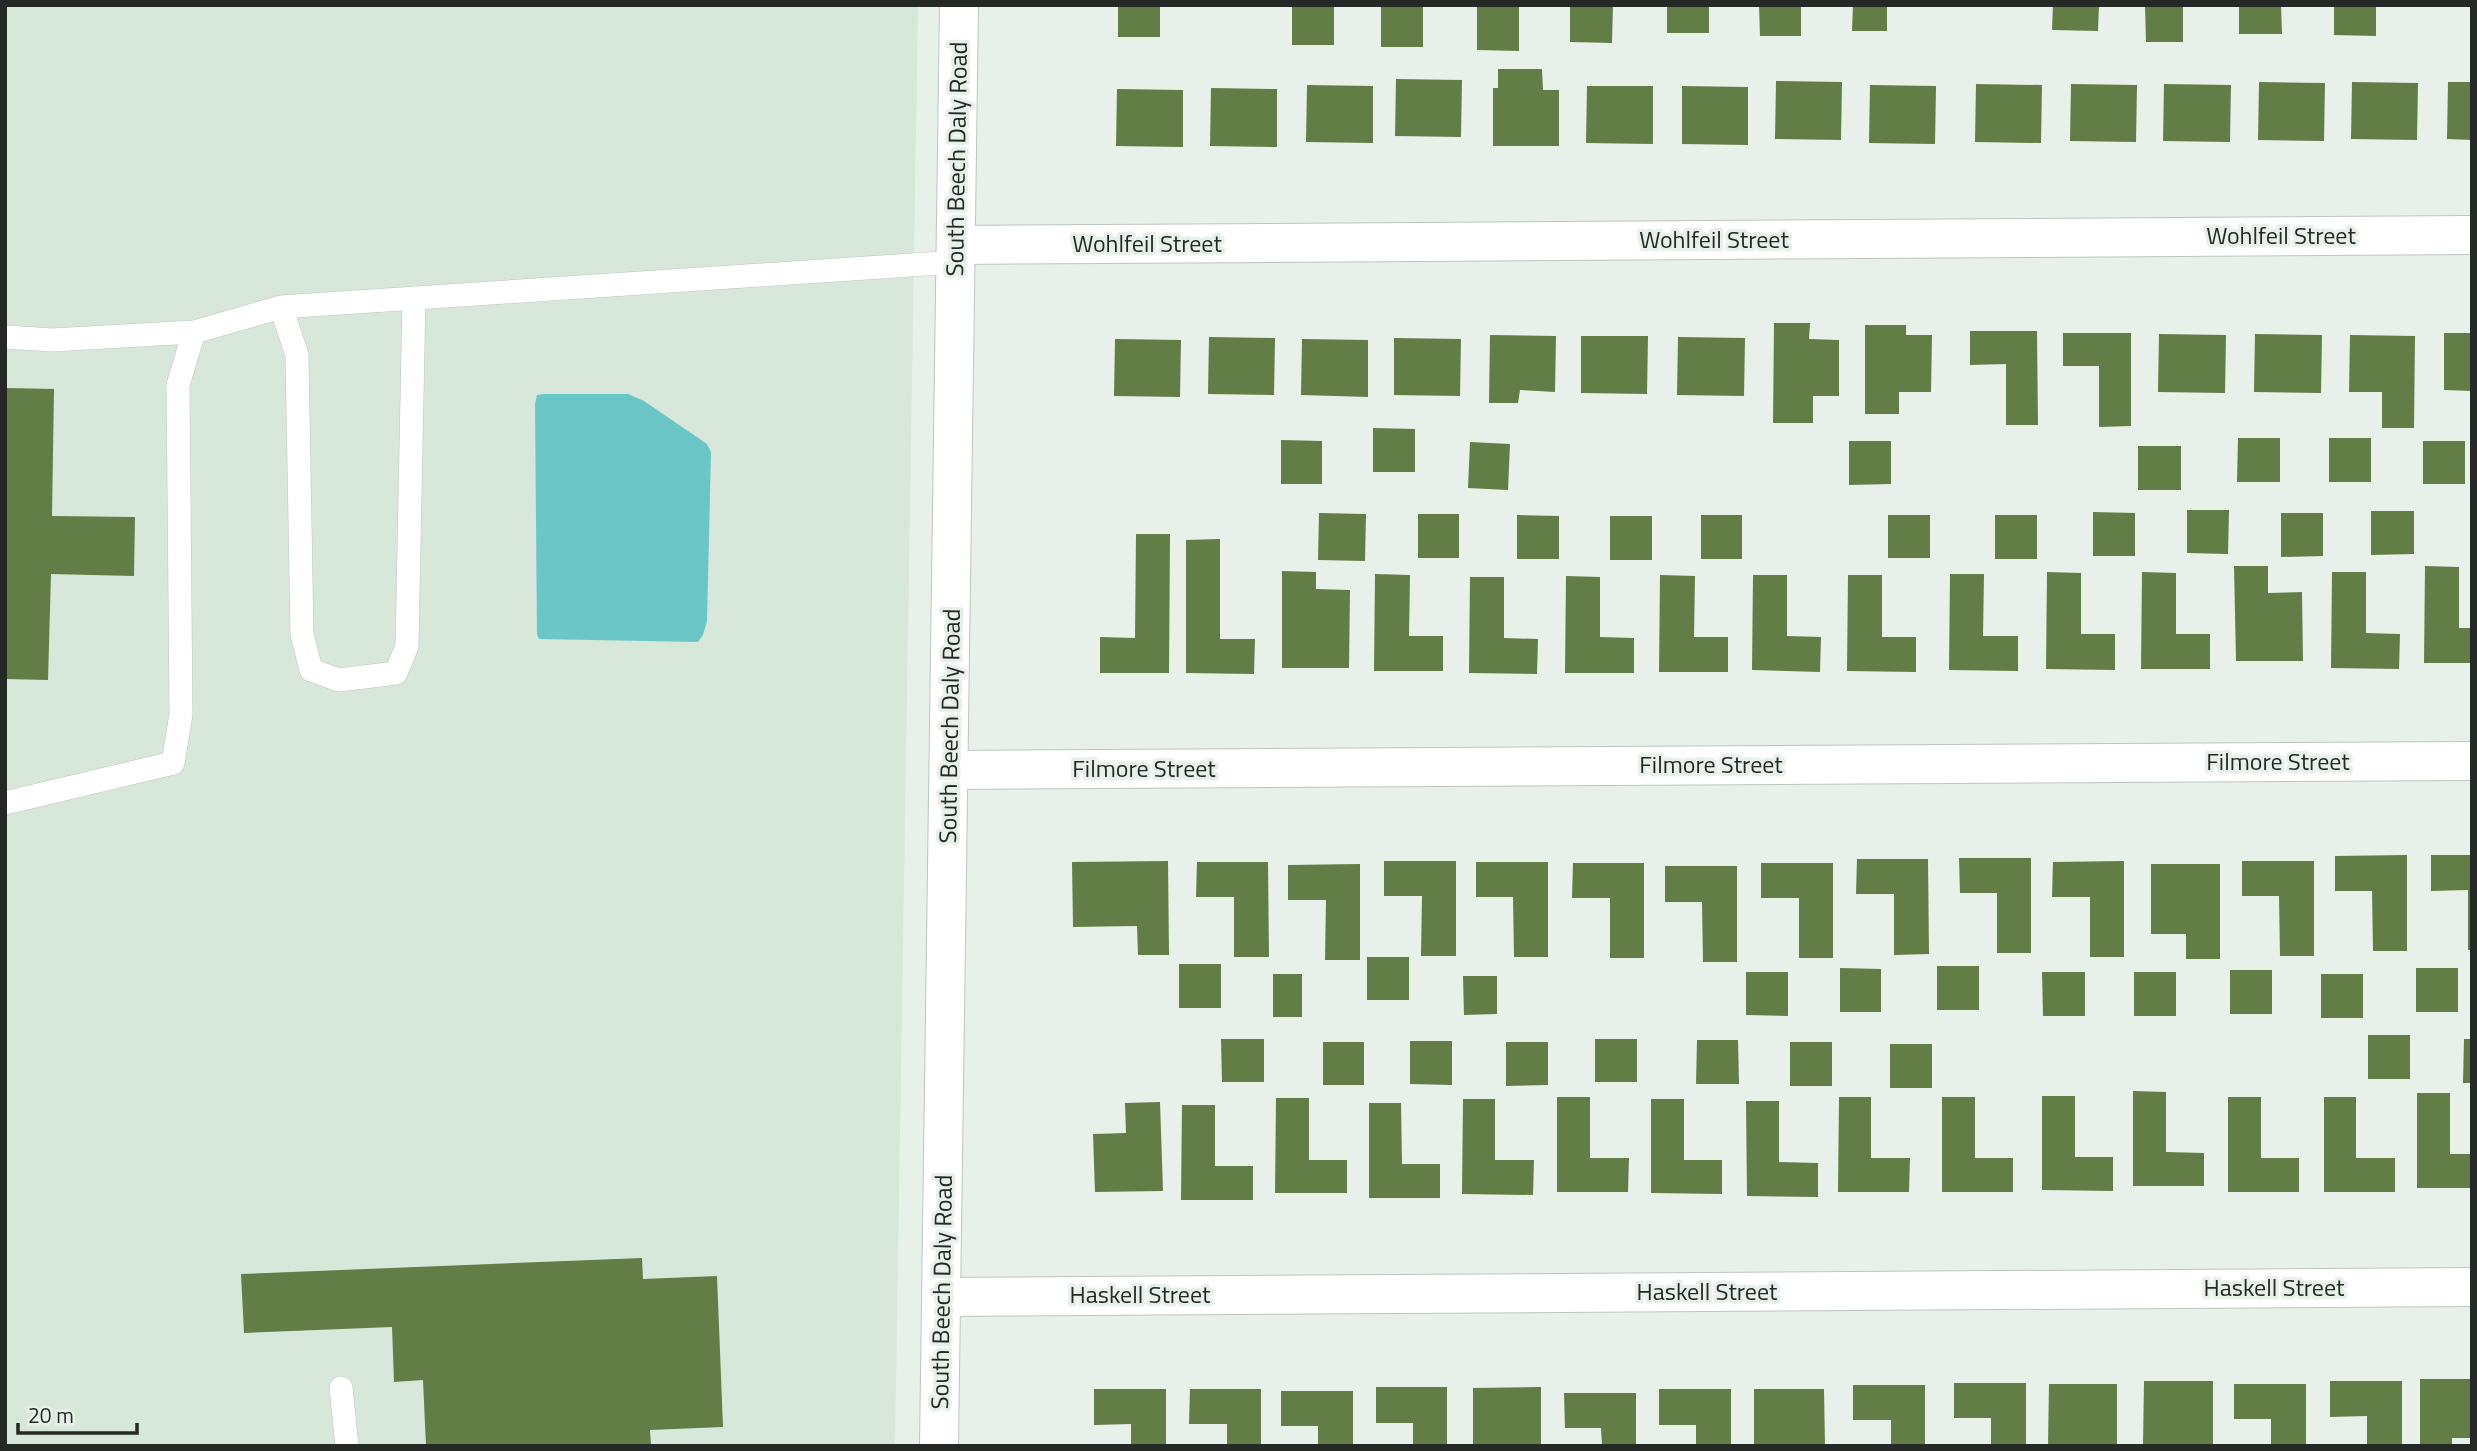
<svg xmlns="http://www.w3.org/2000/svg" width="2477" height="1451" font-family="'Titillium Web',sans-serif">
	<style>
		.built { fill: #d7e7da }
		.water { fill: #6bc6c8 }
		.building { fill: #627d45 }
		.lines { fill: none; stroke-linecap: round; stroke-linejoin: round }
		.lane-casing { stroke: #bcc6be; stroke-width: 24 }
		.street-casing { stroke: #bcc6be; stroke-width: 40 }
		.secondary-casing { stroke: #bcc6be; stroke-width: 40 }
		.lane { stroke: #fff; stroke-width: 23 }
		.street { stroke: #fff; stroke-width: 38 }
		.secondary { stroke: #fff; stroke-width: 38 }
		.labels { text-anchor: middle; stroke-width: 7; stroke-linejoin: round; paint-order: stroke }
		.street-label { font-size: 24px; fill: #252926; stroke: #e7f1e9 }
	</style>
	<rect width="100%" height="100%" fill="#e7f1e9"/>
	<!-- built -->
	<path class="built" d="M5 5H918L895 1446H5Z"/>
	<!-- water -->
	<path class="water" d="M544 394H628L644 401 707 444 711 452 707 621 703 635 698 642 539 639 537 634 535 404 537 395Z"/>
	<!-- building -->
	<path class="building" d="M1118 5H1160V37H1118Z
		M1292 5H1334V45H1292Z
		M1381 5H1423V47H1381Z
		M1570 5H1613L1612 43 1570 42Z
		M1667 5H1709V33H1667Z
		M1759 5H1801V36H1760Z
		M1853 5H1887V31H1852Z
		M2053 5H2099L2098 31 2052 30Z
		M2145 5H2183V42H2146Z
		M2239 5H2281L2282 34H2239Z
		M2334 5H2376V36L2334 35Z
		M1477 7H1519V51L1477 50Z
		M1498 69H1542L1543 90H1559V146H1493V88H1498Z
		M1396 79 1462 80 1461 137 1395 136Z
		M1776 81 1842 82 1841 140 1775 139Z
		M2259 82 2325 83 2324 141 2258 140Z
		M2352 82 2418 83 2417 140 2351 139Z
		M2448 82H2472V140L2447 139Z
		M1976 84 2042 85 2041 143 1975 142Z
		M2071 84 2137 85 2136 142 2070 141Z
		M2164 84 2231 85 2230 142 2163 141Z
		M1307 85 1373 86V143L1306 142Z
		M1870 85 1936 86 1935 144 1869 143Z
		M1587 86H1653V144L1586 143Z
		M1682 86 1748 87V145L1682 144Z
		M1211 88 1277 89V147L1210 146Z
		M1117 89 1183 90V147L1116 146Z
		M1774 323H1810L1809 339 1839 340V396H1813V423H1773Z
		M1865 325H1906V335H1932L1931 392H1899V414H1865Z
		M1970 331H2037L2038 425H2006V364L1970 365Z
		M2063 333H2131V426L2099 427V366H2063Z
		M2444 333H2472V391L2444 390Z
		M2159 334 2226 335 2225 393 2158 392Z
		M2255 334 2322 335 2321 393 2254 392Z
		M1490 335 1556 336 1555 392 1520 390 1518 403H1489Z
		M2350 335 2415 336 2414 428H2382V392H2349Z
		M1581 336H1648L1647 394 1581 393Z
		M1209 337 1275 338 1274 395 1208 394Z
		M1678 337 1745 338 1744 396 1677 395Z
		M1394 338 1461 339 1460 396 1394 395Z
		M1115 339 1181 340 1180 397 1114 396Z
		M1302 339 1368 340V397L1301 395Z
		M5 388 54 389 52 516 135 517 134 576 51 574 48 680 5 679Z
		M1373 428 1415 429V472H1373Z
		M2238 438H2280V482H2237Z
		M2329 438H2371V482H2329Z
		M1281 440 1322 441V484H1281Z
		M1849 441H1891V484L1849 485Z
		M2423 441H2465V484H2423Z
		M1470 442 1510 444 1508 490 1468 488Z
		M2138 446H2181V490H2138Z
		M2187 510H2229L2228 554 2187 553Z
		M2371 511H2414V554L2371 555Z
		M2093 512 2135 513V556H2093Z
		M1319 513 1366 514 1365 561 1318 560Z
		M2281 513H2323V556L2281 557Z
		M1418 514H1459V558H1418Z
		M1517 515 1559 516V559H1517Z
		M1701 515H1742V559H1701Z
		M1888 515H1930V558H1888Z
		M1995 515H2037V559H1995Z
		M1610 516H1652V560H1610Z
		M1136 534H1170L1169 673H1100V637L1135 638Z
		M1220 539V639H1255L1254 674 1186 673V540Z
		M2234 566H2268V593L2302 592 2303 661H2236Z
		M2425 566 2459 567V628H2472V663H2424Z
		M1282 571 1316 572V589L1350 590 1349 668H1282Z
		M2047 572 2081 573V634H2115V670L2046 669Z
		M2142 572 2176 573V634H2210V669H2141Z
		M2332 572H2366V633L2400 634 2399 669 2331 668Z
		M1375 574 1410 575 1409 636H1443V671H1374Z
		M1950 574H1984L1983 636H2018V671L1949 670Z
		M1660 575 1695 576 1694 637H1728V672H1659Z
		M1753 575H1787V636L1821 637 1820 672 1752 670Z
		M1848 575H1882V637H1916V672L1847 671Z
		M1566 576 1600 577V637L1634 638V673H1565Z
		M1470 577H1504V638L1538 639 1537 674 1469 673Z
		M2407 855V951H2373L2372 891H2335V856Z
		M2431 855H2472V950H2468V890L2431 891Z
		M1959 858H2031V953H1997V893H1960Z
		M1857 859H1928L1929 954 1894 955V894H1856Z
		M1168 861 1169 955H1138L1137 926 1073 927 1072 862Z
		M1384 861H1456V956H1421L1422 896H1384Z
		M2124 861V957H2090V897H2052L2053 862Z
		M2242 861H2314V956H2280L2279 896H2242Z
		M1197 862H1268L1269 957H1234V897H1196Z
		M1476 862H1548V957H1514L1513 897H1476Z
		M1573 863H1644V958H1610V898H1572Z
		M1761 863H1833V958H1799V898H1761Z
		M1360 864V960H1325L1326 900H1288V865Z
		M2151 864H2220V959H2186V934H2151Z
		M1665 866H1737V962H1703L1702 902H1665Z
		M1367 957H1409V1000H1367Z
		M1179 964H1221V1008H1179Z
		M1937 966H1979V1010H1937Z
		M1840 968 1881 969V1012H1840Z
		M2416 968H2458V1012H2416Z
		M2230 970H2272V1014H2230Z
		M1746 972H1788V1016L1746 1015Z
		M2042 972H2085V1016H2043Z
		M2134 972H2176V1016H2134Z
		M1273 974H1302V1017H1273Z
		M2321 974H2363V1018H2321Z
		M1463 976H1497V1014L1464 1015Z
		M2368 1035H2410V1079H2368Z
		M1221 1039H1264V1082H1222Z
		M1595 1039H1637V1082H1595Z
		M2464 1039H2472V1083H2463Z
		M1697 1040H1738L1739 1084H1696Z
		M1410 1041H1452V1085L1410 1084Z
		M1323 1042H1364V1085H1323Z
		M1506 1042H1548V1085L1506 1086Z
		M1790 1042H1832V1086H1790Z
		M1890 1044H1932V1088H1890Z
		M2133 1091 2166 1092V1152L2204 1153V1186H2133Z
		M2417 1093H2450V1154H2472V1188H2417Z
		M2042 1096H2075V1157H2113V1191L2042 1190Z
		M1557 1097H1590V1158H1629L1628 1192H1557Z
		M1839 1097H1871V1158H1910L1909 1192H1838Z
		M1942 1097H1975V1158H2013V1192H1942Z
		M2228 1097H2261V1158H2299V1192H2228Z
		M2324 1097H2356V1158H2395V1192H2324Z
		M1276 1098H1309V1160H1347V1193H1275Z
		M1463 1099H1495V1160H1534L1533 1195 1462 1194Z
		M1651 1099H1684V1160H1722V1194L1651 1193Z
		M1746 1101H1779V1162L1818 1163V1197L1747 1196Z
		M1160 1102 1163 1191 1095 1192 1093 1134 1126 1133 1125 1103Z
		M1369 1103H1401L1402 1164H1440V1198H1369Z
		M1182 1105H1215V1166H1253V1200H1181Z
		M642 1258 643 1279 717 1276 723 1427 650 1430 651 1446H426L423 1380 394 1382 392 1327 244 1333 241 1274Z
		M2420 1379H2472V1438H2452V1446H2420Z
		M2144 1381H2213V1446H2143Z
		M2330 1381H2402V1446H2367V1416L2330 1417Z
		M1954 1383H2026V1446H1991V1418H1954Z
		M2049 1384H2117V1446H2048Z
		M2234 1384H2306V1446H2271V1419H2234Z
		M1853 1385H1925V1446H1891V1420H1853Z
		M1376 1387H1447V1446H1413V1423H1376Z
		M1541 1387V1446H1473V1388Z
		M1094 1389H1166V1446H1131V1424L1094 1425Z
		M1190 1389H1261V1446H1227V1424H1189Z
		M1659 1389H1731V1446H1696V1425H1659Z
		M1754 1389H1824L1825 1446H1754Z
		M1281 1391H1353V1446H1318V1426H1281Z
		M1564 1393H1636V1446H1602L1601 1428H1565Z"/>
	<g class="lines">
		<!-- lane casing -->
		<g class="lane-casing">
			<path id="lane" d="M281 307 297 355 302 634 311 670 339 680 396 673 407 646 414 298
				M5 337 52 340 194 332 281 307 956 262
				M5 803 173 763 181 714 178 385 194 332
				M341 1388 347 1446"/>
		</g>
		<!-- street casing -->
		<g class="street-casing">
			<path id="street" d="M956 245 2472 235
				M949 770 2472 761
				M942 1297 2472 1287"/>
		</g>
		<!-- secondary casing -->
		<g class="secondary-casing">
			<path id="secondary" d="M939 1446 959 5"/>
		</g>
		<!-- lane -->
		<use href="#lane" class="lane"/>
		<!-- street -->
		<use href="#street" class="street"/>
		<!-- secondary -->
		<use href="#secondary" class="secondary"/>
	</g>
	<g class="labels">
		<!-- street labels -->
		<g class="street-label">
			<text transform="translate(957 159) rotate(-89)" y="8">South Beech Daly Road</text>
			<text x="2281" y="244">Wohlfeil Street</text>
			<text x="1714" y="248">Wohlfeil Street</text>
			<text x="1147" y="252">Wohlfeil Street</text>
			<text transform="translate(950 726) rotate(-89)" y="8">South Beech Daly Road</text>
			<text x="2278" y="770">Filmore Street</text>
			<text x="1711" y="773">Filmore Street</text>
			<text x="1144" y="777">Filmore Street</text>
			<text x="2274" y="1296">Haskell Street</text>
			<text transform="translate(942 1292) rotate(-89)" y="8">South Beech Daly Road</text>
			<text x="1707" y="1300">Haskell Street</text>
			<text x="1140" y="1303">Haskell Street</text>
		</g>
	</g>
	<!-- border -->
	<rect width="2477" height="1451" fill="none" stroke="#252926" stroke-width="14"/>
	<!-- scale -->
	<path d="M18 1423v10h119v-10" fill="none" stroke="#252926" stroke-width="3.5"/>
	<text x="28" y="1423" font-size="21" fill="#252926" stroke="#e7f1e9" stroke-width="5" paint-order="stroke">20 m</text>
</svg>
